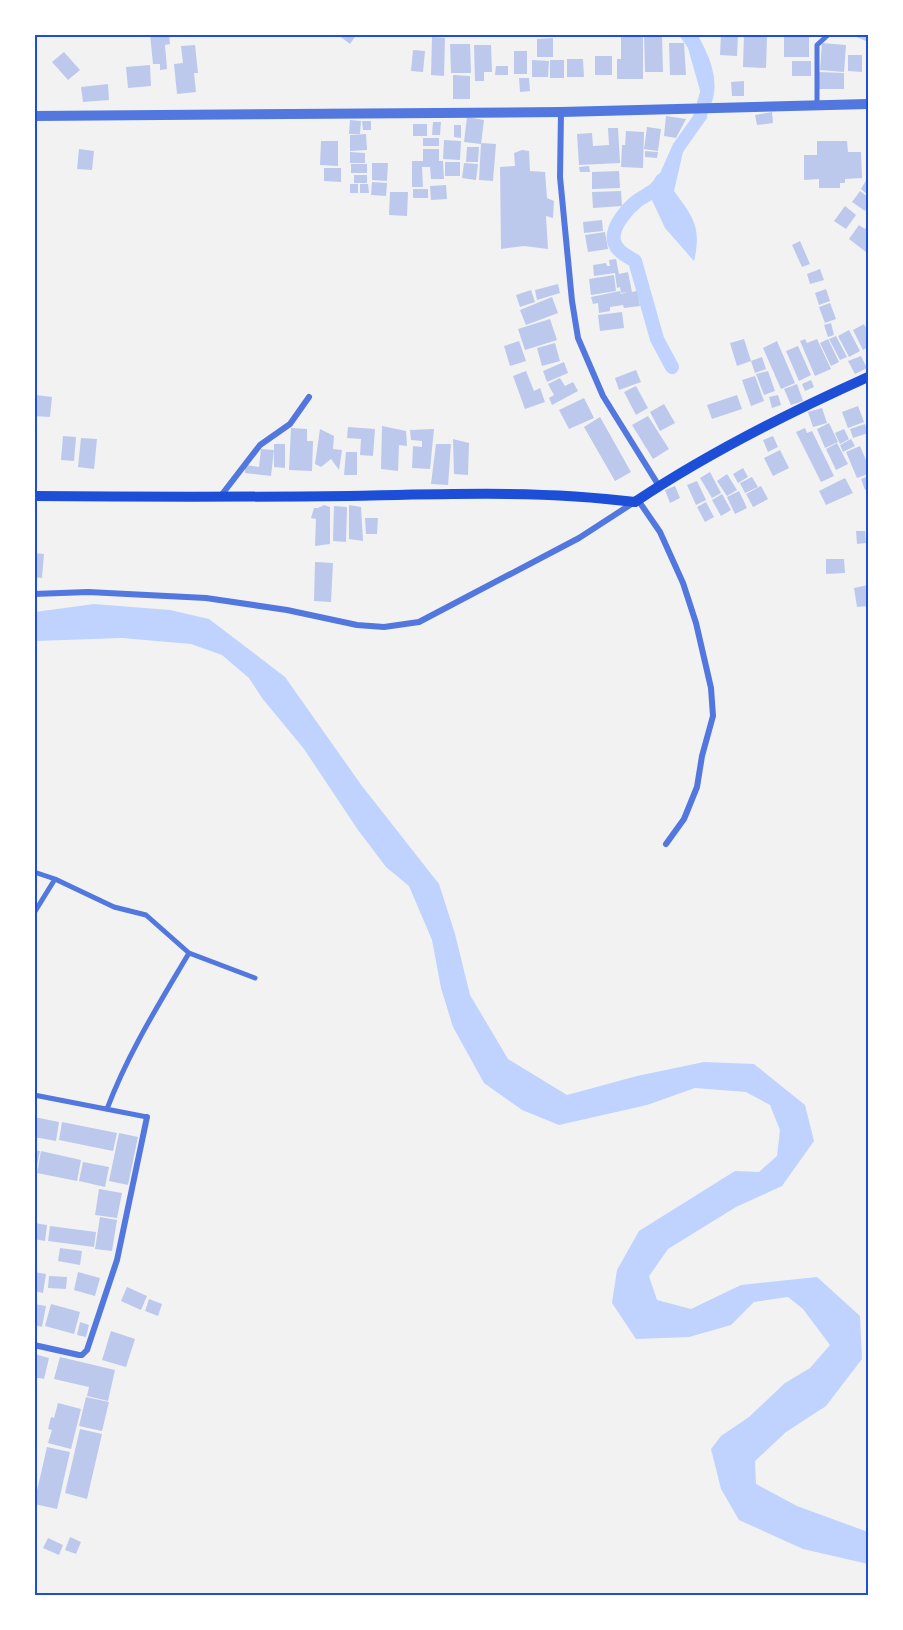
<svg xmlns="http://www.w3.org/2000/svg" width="903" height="1630" font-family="Barlow,sans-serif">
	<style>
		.water { fill: #bfd3fe }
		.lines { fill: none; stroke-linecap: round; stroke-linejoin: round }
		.canal { stroke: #bfd3fe; stroke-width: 14 }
		.building { fill: #bdc9ec }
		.pedestrian { stroke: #5277de; stroke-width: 5 }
		.minor { stroke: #5277de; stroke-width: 6 }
		.tertiary { stroke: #5277de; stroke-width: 10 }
		.secondary { stroke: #1d4ed8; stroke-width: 10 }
		.neatline { fill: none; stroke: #1d4ed8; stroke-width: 2 }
	</style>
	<rect width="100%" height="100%" fill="#f2f2f2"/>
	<!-- water -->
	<path class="water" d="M679 35H689L697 50 709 86 707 118 683 152 674 191C693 217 702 227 694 261L665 228 650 196 673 144 693 116 701 94 688 48Z
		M94 604 170 610 209 619 285 677 362 786 439 884 455 934 470 995 508 1059 567 1095 637 1076 704 1062 754 1064 805 1105 814 1141 782 1186 736 1207 668 1249 649 1276 657 1300 691 1309 741 1285 817 1277 860 1316 862 1359 826 1406 786 1432 755 1461 756 1484 797 1506 868 1532V1564L803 1549 739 1520 721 1489 711 1449 721 1436 749 1417 785 1383 810 1368 830 1345 803 1309 788 1297 754 1302 731 1325 689 1337 636 1339 612 1303 617 1270 639 1231 735 1171 759 1172 777 1156 780 1130 770 1105 746 1092 695 1088 647 1105 559 1125 522 1110 484 1083 453 1027 441 988 432 940 409 886 386 867 358 830 304 749 262 698 249 678 222 655 191 644 122 638 35 641V612Z"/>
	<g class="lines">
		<!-- canal -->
		<path class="canal" d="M689 34C701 54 714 81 704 103
			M662 180C657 191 647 194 637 201 627 209 611 227 614 241 616 251 627 256 635 261L657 339 672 367"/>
	</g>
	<!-- building -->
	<path class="building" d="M150 34H169L170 44 165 45 167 69 160 70V64H153Z
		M337 34H357L350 44Z
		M618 34H643V79H617V59H621V37H618Z
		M721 34H738L737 56 720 55Z
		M744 34H779V37H767L766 68 743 67Z
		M854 34H868L866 41 854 36Z
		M644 35H662L663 72H645Z
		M784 35 809 36V57H784Z
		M432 37 445 38 444 76 431 75Z
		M553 38V57H537V39Z
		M669 43H684L686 75H670Z
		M822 43 846 45 844 72 820 70Z
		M450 44H470L471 73H451Z
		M195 45 198 73H194L196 92 177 94 174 64 183 63 181 46Z
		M474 45H491L492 72H484V81H475Z
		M413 50 425 51 423 72 411 71Z
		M514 51H527V74H514Z
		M64 52 80 70 68 80 52 62Z
		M848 55H862V72L848 71Z
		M595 56H612V75H595Z
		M567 59H583L584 77H567Z
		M532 60 549 61 548 77H532Z
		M550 60H564V78H550Z
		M792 61H811V76H792Z
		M150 65 151 86 128 88 126 67Z
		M496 66H508V75H495Z
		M818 72 844 73V89H818Z
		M453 75 470 76V99H453Z
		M519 78H529L530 91 520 92Z
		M744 81V96H732L731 82Z
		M108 84 109 100 83 102 81 87Z
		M772 112 773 123 757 125 755 115Z
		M666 116 686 119 676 138 664 136Z
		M467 117 484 120 481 144 464 142Z
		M350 120 361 121 360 134H349Z
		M362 121H371V130H363Z
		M433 122H441L440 135H432Z
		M413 124H427V136H413Z
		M454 125H461V138L454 137Z
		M647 127 661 129 658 151 644 149Z
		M608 128H618L620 163 579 165 577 134 592 133 593 146 609 145Z
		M626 131 644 132 643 168 621 167 622 145H625Z
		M366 134 367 150 350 151V135Z
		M423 138H439V146H423Z
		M444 140 461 141 460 160 443 159Z
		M321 141H338V166L320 165Z
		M817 141H847L848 152H861L862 178 845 179V183H840V188H819V179L804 180V155H817Z
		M481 143 496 144 493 181 479 180Z
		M467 147H479L478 162H466Z
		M79 149 94 151 92 170 77 169Z
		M423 149H439V161H443L444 179H431L430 167H422L423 187H412V161H423Z
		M522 150 529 151 530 171 545 172 547 198 554 201 553 218 546 216 548 249 524 246 501 249 500 167 515 166 514 153Z
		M645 151 658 152 657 158 645 157Z
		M350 152 365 153V163H350Z
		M445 162H460V176H445Z
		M372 163H388L387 181 372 180Z
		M464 163 478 164 476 180 462 178Z
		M351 164H367V173H351Z
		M589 166 590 172H580L579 167Z
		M324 168H341V182L324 181Z
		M619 171 620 188 592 189V172Z
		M354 175H367V183H354Z
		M868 177V195L861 189Z
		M372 182 387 183 386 196 371 195Z
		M350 184H358V193H350Z
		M360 184H368L369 193H360Z
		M446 185 447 199 431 200 430 186Z
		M413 189H428V198H413Z
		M621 191 622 206 593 208 592 192Z
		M860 191 868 197V205L865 211 852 202Z
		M390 192H408L407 216 389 215Z
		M845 206 856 215 846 229 834 221Z
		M602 220 603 231 584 233 583 222Z
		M868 224V249L866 252 849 239 859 225 865 229Z
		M605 232 608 249 588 252 585 235Z
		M800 241 810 264 802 267 792 245Z
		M616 259 619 274 628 272 632 292 637 291 640 306 624 308 623 305 610 307V311L599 313 598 303 593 304 591 297 620 291 621 294 628 292 621 293 620 287 617 288 615 273 594 276 593 265 606 263 607 266H610L609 260Z
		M820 269 824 280 810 284 807 274Z
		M614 275 616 291 591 295 589 279Z
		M558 284 560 293 537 300 535 290Z
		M826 289 830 301 819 305 815 293Z
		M531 290 535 302 520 307 516 295Z
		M552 297 558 313 526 325 520 310Z
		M830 303 836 319 825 323 819 307Z
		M622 312 624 328 600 331 598 315Z
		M550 319 557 340 525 350 518 329Z
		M831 323 834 335 828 337 824 325Z
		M864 324 868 332V347L863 350 853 330Z
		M849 330 860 351 849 357 838 336Z
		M836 336 847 357 840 360 829 339Z
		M744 339 751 361 737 366 730 343Z
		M805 339 807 343 817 339 831 369 815 376 800 341Z
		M828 339 839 362 831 366 820 343Z
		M519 341 526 361 510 366 504 346Z
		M777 341 795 383 781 389 763 348Z
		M555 343 560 361 542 366 537 348Z
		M798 346 811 375 799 381 786 351Z
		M861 356 867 368 855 374 848 361Z
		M762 357 766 369 755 373 751 361Z
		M564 362 568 373 547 382 543 371Z
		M636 370 641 382 619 390 615 378Z
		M526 371 534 391 540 388 545 402 525 409 513 376Z
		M768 371 775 391 764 395 756 374Z
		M755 376 764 401 751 406 742 380Z
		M560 378 565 386 573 382 578 391 552 405 549 398 554 395 548 384Z
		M811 380 814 387 805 391 802 384Z
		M797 384 803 401 791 405 784 389Z
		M636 386 648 408 636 415 624 392Z
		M36 395 52 397 50 417 34 416Z
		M737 395 742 409 712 419 707 405Z
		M778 395 781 405 772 408 769 397Z
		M584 398 594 418 569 429 559 410Z
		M664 404 675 423 660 431 650 412Z
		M858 406 864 422 848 428 842 412Z
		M822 408 827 423 813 427 808 412Z
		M648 416 669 449 653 459 632 425Z
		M600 417 631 472 615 481 584 427Z
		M829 423 838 442 825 448 817 429Z
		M865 424 868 433 853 438 850 429Z
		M382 426 406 431 407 446 399 445 398 471 381 469Z
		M348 427 375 429 373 456 360 455 361 439 347 438Z
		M291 428 307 429V441H313L312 471 289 470Z
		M805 428 807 433 812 431 834 476 821 482 796 432Z
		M320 429 334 436 333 449 342 450 339 470 331 459 321 467 315 464Z
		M434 429 430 469 412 468 413 446 422 447V441L411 440 410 430Z
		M844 429 849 439 840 444 835 433Z
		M63 436 76 437 74 461 61 460Z
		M773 436 778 447 768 452 763 440Z
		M81 438 97 439 94 469 78 467Z
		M453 439 469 443 468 475 454 474Z
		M851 439 855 446 843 452 840 445Z
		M837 443 848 464 836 470 826 449Z
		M274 444H285V468L274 467Z
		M436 444H451L448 485 431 484Z
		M860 446 868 465V474L857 478 846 452Z
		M261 449 274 450 271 476 245 473V465L259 467Z
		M780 450 789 468 773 476 764 458Z
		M346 452H357V475H344Z
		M743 468 748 477 738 483 733 474Z
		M710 472 721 493 712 498 700 478Z
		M727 474 737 490 727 496 717 481Z
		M868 476V489L865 490 861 479Z
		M752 477 758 487 745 493 740 483Z
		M845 478 853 493 826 505 819 491Z
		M697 481 706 500 696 505 687 485Z
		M675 486 680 498 670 503 665 490Z
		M761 486 768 499 753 507 746 494Z
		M739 491 747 508 735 514 727 497Z
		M722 494 731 510 721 516 712 500Z
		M706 502 714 517 705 522 697 507Z
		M324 505 330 507V544L315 546 316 519 311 518 314 508H318Z
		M349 505 361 507 363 541 349 539Z
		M334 506 347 507 346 542 333 541Z
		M365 518H378L377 534H366Z
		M856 531H865L866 543 857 544Z
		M34 553 44 554 42 578 34 577Z
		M826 559H844L845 573 826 574Z
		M315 562 333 563 331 602 314 601Z
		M868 585V606L857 607 854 588Z
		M34 1117 59 1122 56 1141 34 1137Z
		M62 1122 117 1133 113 1151 59 1140Z
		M119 1133 138 1137 128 1185 109 1181Z
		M34 1150 40 1151 36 1171H34Z
		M41 1151 81 1160 77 1181 37 1173Z
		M83 1162 109 1167 105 1187 79 1181Z
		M99 1189 122 1193 117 1218 95 1215Z
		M100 1217 117 1220 112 1251 95 1249Z
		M34 1223 47 1225 45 1241 34 1239Z
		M50 1226 96 1232 94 1247 48 1241Z
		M60 1248 82 1251 80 1265 58 1261Z
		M34 1272 46 1274 43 1293 34 1291Z
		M78 1272 100 1278 95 1296 74 1290Z
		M49 1276 67 1277 66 1289 48 1288Z
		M127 1287 147 1296 141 1310 121 1301Z
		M149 1299 162 1304 158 1316 145 1311Z
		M34 1304 46 1306 42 1327 34 1325Z
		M51 1304 80 1312 74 1334 45 1326Z
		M80 1322 89 1325 86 1337 77 1335Z
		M111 1331 135 1339 126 1367 102 1360Z
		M34 1354 49 1358 44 1379 34 1377Z
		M60 1357 115 1370 108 1401 87 1396 89 1387 54 1379Z
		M86 1397 109 1402 102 1431 79 1426Z
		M58 1403 81 1409 71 1449 48 1443 52 1430 48 1429 51 1417 54 1418Z
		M80 1429 102 1434 87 1499 65 1493Z
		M47 1447 70 1452 57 1509 34 1504Z
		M70 1537 81 1542 76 1554 65 1550Z
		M48 1538 63 1545 59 1555 43 1548Z"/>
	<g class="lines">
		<!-- pedestrian -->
		<path class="pedestrian" d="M817 104V45L829 34
			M34 872 55 879 34 913
			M55 879 114 907 146 915 189 953 255 978
			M34 1095 147 1117
			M107 1109C128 1053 159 1004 189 953"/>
		<!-- minor -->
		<path class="minor" d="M561 112 560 177 572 301 578 338 603 396 659 486
			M220 497 260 445 290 424 309 397
			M638 500 660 532 683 583 696 623 711 688 713 716 702 756 697 787 684 819 666 844
			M34 594 88 592 206 598 287 610 357 625 384 627 419 622 579 538 633 503
			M34 1345 79 1355H82L87 1350 117 1260 147 1117"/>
		<!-- tertiary -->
		<path class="tertiary" d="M34 116 561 112 868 104"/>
		<!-- secondary -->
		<path class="secondary" d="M34 496C139 497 244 497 349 496 445 494 540 490 635 502 708 453 788 413 868 377"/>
	</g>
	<!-- border -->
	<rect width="903" height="1630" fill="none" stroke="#ffffff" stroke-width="72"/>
	<rect x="36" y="36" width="831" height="1558" class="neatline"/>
</svg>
